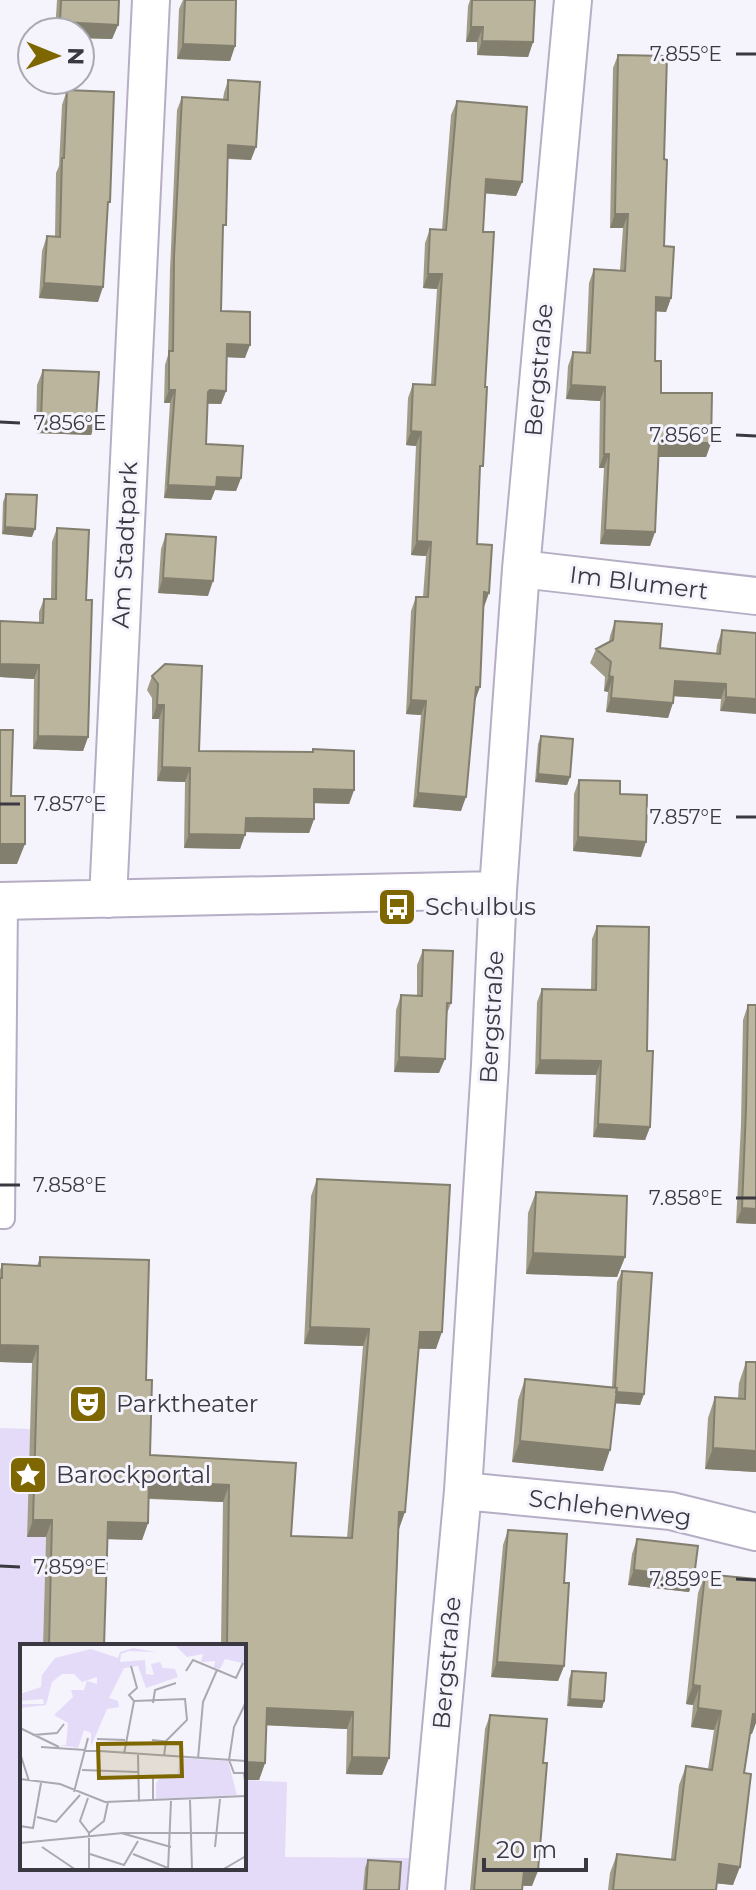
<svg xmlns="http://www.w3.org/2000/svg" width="756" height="1890" font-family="Montserrat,sans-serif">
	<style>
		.green { fill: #e4dbf8 }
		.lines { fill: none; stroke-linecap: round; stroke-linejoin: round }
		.lane-casing { stroke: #b5aec4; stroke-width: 22 }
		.street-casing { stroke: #b5aec4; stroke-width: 40 }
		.lane { stroke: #fff; stroke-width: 18 }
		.street { stroke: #fff; stroke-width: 36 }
		.wall { fill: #a19c88 }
		.shaded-wall { fill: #837f6f }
		.building { fill: #bbb59e; stroke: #837f6f; stroke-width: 2 }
		.ticks { fill: none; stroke: #3a3841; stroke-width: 3 }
		.labels { text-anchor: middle; stroke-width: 6; stroke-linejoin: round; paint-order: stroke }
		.street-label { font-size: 24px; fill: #3a3841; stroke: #f5f3fc }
		.poi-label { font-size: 24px; fill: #3a3841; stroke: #f5f3fc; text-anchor: start }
		.inset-road { fill: none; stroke: #aaa8b1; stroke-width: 2 }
		.view { fill: #7e6700; fill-opacity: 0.15; stroke: #7e6700; stroke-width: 4 }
		.inset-edge { fill: none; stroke: #3a3841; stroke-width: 4 }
		.ticks-label { font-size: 20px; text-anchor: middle; fill: #3a3841; stroke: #f5f3fc; stroke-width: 6; stroke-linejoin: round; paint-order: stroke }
	</style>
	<rect width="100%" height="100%" fill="#f5f3fc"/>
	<!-- green -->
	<path class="green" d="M0 1428 30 1429 27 1537H46L43 1646H22L20 1773 22 1774V1868H244V1780L287 1782 285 1857 409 1858 406 1890H0Z"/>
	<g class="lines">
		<!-- lane casing -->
		<g class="lane-casing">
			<path id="lane" d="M0 1219H5L8 901"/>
		</g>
		<!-- street casing -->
		<g class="street-casing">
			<path id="street" d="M521 569 756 596
				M108 899 151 0
				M0 901 498 890
				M463 1491 671 1511 756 1532
				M426 1890 463 1491 490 1065 498 890 521 569 573 0"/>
		</g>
		<!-- lane -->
		<use href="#lane" class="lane"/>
		<!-- street -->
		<use href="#street" class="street"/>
	</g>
	<!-- wall -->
	<path class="wall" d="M57 0H119L118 25 112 39 80 38V32H55Z
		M183 0H185L235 46 230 61 177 59 179 9Z
		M470 0H535L533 42 528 57 477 55V42H466L468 6Z
		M618 55 664 159V246L671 298 666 312 656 311 655 361 661 393 711 443 706 457H659L655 532 650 546 600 544 604 468H599L600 401 566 399 568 366 573 352 586 353 589 283 594 269 620 270 623 228H610L613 68Z
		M228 80 251 160 228 159 222 234 221 311 245 358 226 357V391L221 404H208L206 444 241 478 236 491 215 490 211 500 164 498 170 403H164L165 365 168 355 170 270 177 110 182 97 223 99 224 93Z
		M67 90 107 210 98 302 39 298 42 251 47 236 55 237 56 173 59 166 62 105Z
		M457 101 522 182 516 196 485 193 483 232 480 476 477 544 484 607 475 701 461 811 413 807 421 715 406 714 411 611 416 597H423L426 556 411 555 416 446 406 445 408 398 413 384 431 385 437 289 423 288 425 243 430 229 442 230 451 115Z
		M43 370 96 420 91 435 36 433 37 385Z
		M6 494 32 537 2 534 3 502Z
		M57 528 86 600 88 737 83 751 33 749 34 679 0 677V621L39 623V612L44 599H51L52 542Z
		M166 534 208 596 158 593 161 549Z
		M615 621 660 648 716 654 717 645 722 630 756 633 720 711 721 699 674 696 668 718 606 712 608 692 604 691 605 677 590 663 596 649 609 642 610 636Z
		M152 676 199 751 312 752 313 749 354 790 349 804 314 803V819L309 833 245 832 240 849 184 848 185 782 157 781 159 719H152V698L147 690Z
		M541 736 570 777 567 785 535 782 538 744Z
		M579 780 620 794 641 857 573 851 574 794Z
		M597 926 647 1051 650 1127 645 1140 593 1137 596 1075 535 1074 537 1002 542 989 591 990 592 939Z
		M423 950 451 1003 446 1016 439 1073 394 1072 396 1010 401 995H417V965Z
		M748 1005 756 1224 736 1223 741 1124 743 1020Z
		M317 1179 436 1349H418L399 1529 389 1758 382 1775 346 1774 347 1729 266 1725 265 1763 259 1780 244 1646H221L223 1502 149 1499 148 1523 142 1540 107 1539 104 1646H43L46 1537H27L32 1363 0 1362V1270L2 1264 37 1266 40 1257 146 1380 150 1455 296 1463 291 1536 347 1538 363 1346 304 1344 311 1196Z
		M536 1192 625 1257 617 1277 526 1274 528 1213Z
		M622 1271 644 1394 640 1405 615 1403 603 1471 512 1462 518 1400 525 1379 612 1387 617 1282Z
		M746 1362H756V1472L705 1469 708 1418 715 1397 738 1398 739 1383Z
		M508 1530 564 1583V1666L558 1681 491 1677 503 1545Z
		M637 1539 694 1577 689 1592 628 1585 632 1554Z
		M705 1574 752 1734 750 1733 744 1773 733 1885 717 1883 716 1890H608L610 1873 617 1854 671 1859 679 1785 686 1766 708 1769 714 1730 691 1727 693 1705 686 1704 698 1593Z
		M572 1671 604 1701 602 1708 567 1706 569 1679Z
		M490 1715 532 1886H523L522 1890H470L485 1729Z
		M22 1733V1774H20Z
		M368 1860 399 1890H363L365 1868Z"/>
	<!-- shaded-wall -->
	<path class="shaded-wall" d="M60 22 118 25 112 39 80 38V32H56Z
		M471 27H483L477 42H466Z
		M482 41 533 42 528 57 477 55Z
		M183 44 235 46 230 61 177 59Z
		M228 145 256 147 251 160 224 158Z
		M486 179 522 182 516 196 481 193Z
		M615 214H628L623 228H610Z
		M428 274H442L437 289 423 288Z
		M44 283 103 287 98 302 39 298Z
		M656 297 671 298 666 312 651 311Z
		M227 344 250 345 245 358 222 357Z
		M571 385 605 387 600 401 566 399Z
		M169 390H175L170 403H164Z
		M210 390 226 391 221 404 205 403 208 392Z
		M41 419 96 420 91 435 36 433Z
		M411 431 421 432 416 446 406 445Z
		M659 443H711L706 457H654Z
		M604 454H609L604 468H599Z
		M217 477 241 478 236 491 215 490 211 500 164 498 168 485Z
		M5 527 35 529 32 537 2 534Z
		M605 530 655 532 650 546 600 544Z
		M417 541 431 542 426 556 411 555Z
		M163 578 213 581 208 596 158 593Z
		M484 592 489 593 484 607Z
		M0 664 39 665 34 679 0 677Z
		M609 676 613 677 608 692 604 691Z
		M675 681 726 684 721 699 670 696Z
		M476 687H480L475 701Z
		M726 697 756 699V714L720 711Z
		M611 698 673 703 668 718 606 712Z
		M411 700 426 701 421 715 406 714Z
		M157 705H164L159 719H152Z
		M38 736 88 737 83 751 33 749Z
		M162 767 190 768 185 782 157 781Z
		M538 774 570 777 567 785 535 782Z
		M314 789 354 790 349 804 309 803Z
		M418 793 466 797 461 811 413 807Z
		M246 818 314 819 309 833 241 832Z
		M189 834 245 835 240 849 184 848Z
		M578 837 646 842 641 857 573 851Z
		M0 844H25L17 864H0Z
		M399 1057 445 1059 439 1073 394 1072Z
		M540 1060 601 1061 596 1075 535 1074Z
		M598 1124 650 1127 645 1140 593 1137Z
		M742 1208 756 1209V1224L736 1223Z
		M533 1253 625 1257 617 1277 526 1274Z
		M310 1327 369 1329 363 1346 304 1344Z
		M420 1332H442L436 1349 414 1348Z
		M0 1345 38 1346 32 1363 0 1362Z
		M615 1392 644 1394 640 1405 611 1403Z
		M520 1441 610 1450 603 1471 512 1462Z
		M713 1448 756 1451V1472L705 1469Z
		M149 1481 229 1485 223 1502 143 1498Z
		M399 1512H405L399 1529Z
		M33 1520H52L46 1537H27Z
		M108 1522 148 1523 142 1540 102 1539Z
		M634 1570 694 1577 689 1592 628 1585Z
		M497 1662 564 1666 558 1681 491 1677Z
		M693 1685 700 1686 693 1705 686 1704Z
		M570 1699 604 1701 602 1708 567 1706Z
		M267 1708 353 1712 347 1729 260 1725Z
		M698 1708 721 1711 714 1730 691 1727Z
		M753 1714H756V1723L752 1734 746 1733Z
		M352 1757 389 1758 382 1775 346 1774Z
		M244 1762 265 1763 259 1780H244Z
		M719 1864 740 1867 733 1885 712 1883Z
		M524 1871H538L532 1886 518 1885Z"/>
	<!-- building -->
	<path class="building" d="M61 0H119L118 25 60 22Z
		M185 0H236L235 46 183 44Z
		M472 0H535L533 42 482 41 483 27H471Z
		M618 55 667 56 664 159 667 160 664 246 674 247 671 298 656 297 655 361H661V393H712L711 443H659L655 532 605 530 609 454H604L605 387 571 385 573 352 590 353 594 269 625 271 628 214H615Z
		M228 80 260 82 256 147 228 145 226 225H223L221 311 250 312V345L227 344 226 391 210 390 208 392 206 444 243 446 241 478 217 477 216 487 168 485 175 390H169V351H173L174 257 182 97 228 100Z
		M67 90 114 92 110 202H108L103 287 44 283 47 236 60 237 62 158H64Z
		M457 101 527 107 522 182 486 179 483 232H494L485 387H487L483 466H480L477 544 492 545 489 593 484 592 480 687H476L466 797 418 793 426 701 411 700 416 597H428L431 542 417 541 421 432 411 431 413 384 435 385 442 274H428L430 229 446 230Z
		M43 370 99 372 96 420 41 419Z
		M6 494 37 495 35 529 5 527Z
		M57 528 89 530 86 600H92L88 737 38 736 39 665 0 664V621L43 623 44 599H56Z
		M166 534 216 537 213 581 163 578Z
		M615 621 662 624 660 648 720 654 722 630 756 633V699L726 697V684L675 681 673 703 611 698 613 677 609 676 611 662 596 649 613 640Z
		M165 664 202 666 199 751 313 752V749L354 751V790L314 789V819L246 818 245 835 189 834 190 768 162 767 164 705H157L158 684 152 676Z
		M0 730H13L11 796H25V844H0Z
		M541 736 573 739 570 777 538 774Z
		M579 780 620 781V794L647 795 646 842 578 837Z
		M597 926 649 927 647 1051H653L650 1127 598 1124 601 1061 540 1060 542 989 596 990Z
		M423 950 453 951 451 1003H447L445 1059 399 1057 401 995 422 996Z
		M748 1005H756V1209L742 1208 746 1109Z
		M317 1179 450 1185 442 1332H420L405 1512H399L389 1758 352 1757 353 1712 267 1708 265 1763 244 1762V1646H227L229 1485 149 1481 148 1523 108 1522 104 1646H49L52 1520H33L38 1346 0 1345V1278H2V1264L40 1266V1257L149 1260 146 1380H152L150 1455 296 1463 291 1536 352 1538 369 1329 310 1327Z
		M536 1192 627 1196 625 1257 533 1253Z
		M622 1271 652 1273 644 1394 616 1392 617 1388H615Z
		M746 1362H756V1451L713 1448 715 1397 745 1399Z
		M525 1379 617 1388 610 1450 520 1441Z
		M508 1530 567 1534 564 1583H569L564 1666 497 1662Z
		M637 1539 698 1546 694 1577 634 1570Z
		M705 1574 756 1579V1714H753L744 1773 751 1774 740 1867 719 1864 716 1890H613L617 1854 675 1860 686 1766 712 1770 721 1711 698 1708 700 1686 693 1685Z
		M572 1671 606 1673 604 1701 570 1699Z
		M490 1715 547 1719 543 1763H547L538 1871H524L522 1890H474Z
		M368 1860 401 1862 399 1890H366Z"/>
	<!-- ticks -->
	<path class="ticks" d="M736 54H756M0 422 20 423M736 435 756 436M0 804H20M736 817H756M0 1185H20M736 1198H756M0 1566 20 1567M736 1579 756 1580"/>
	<!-- icons -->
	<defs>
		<g id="bus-square" transform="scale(2)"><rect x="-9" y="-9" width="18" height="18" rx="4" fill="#7e6700" stroke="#f5f3fc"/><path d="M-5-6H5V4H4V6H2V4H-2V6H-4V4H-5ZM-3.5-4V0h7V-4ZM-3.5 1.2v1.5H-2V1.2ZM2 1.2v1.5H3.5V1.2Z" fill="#fff"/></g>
		<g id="theatre-square" transform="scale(2)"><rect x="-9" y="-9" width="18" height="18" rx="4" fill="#7e6700" stroke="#f5f3fc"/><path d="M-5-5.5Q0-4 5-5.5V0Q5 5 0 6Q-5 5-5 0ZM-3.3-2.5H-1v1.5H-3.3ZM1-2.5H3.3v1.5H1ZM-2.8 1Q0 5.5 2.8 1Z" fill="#fff"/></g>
		<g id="sight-square" transform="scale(2)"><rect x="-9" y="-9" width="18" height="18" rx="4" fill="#7e6700" stroke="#f5f3fc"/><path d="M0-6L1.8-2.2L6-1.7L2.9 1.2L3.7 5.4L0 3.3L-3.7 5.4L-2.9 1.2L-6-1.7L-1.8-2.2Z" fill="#fff"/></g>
	</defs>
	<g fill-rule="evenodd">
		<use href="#bus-square" x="397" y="907"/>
		<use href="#theatre-square" x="88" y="1404"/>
		<use href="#sight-square" x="28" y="1475"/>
	</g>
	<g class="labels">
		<!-- street labels -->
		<g class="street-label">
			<text transform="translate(539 370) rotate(-85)" y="8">Bergstraße</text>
			<text transform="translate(125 545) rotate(-87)" y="8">Am Stadtpark</text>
			<text transform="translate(639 583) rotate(7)" y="8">Im Blumert</text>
			<text transform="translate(492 1017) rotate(-87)" y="8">Bergstraße</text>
			<text transform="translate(610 1508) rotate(7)" y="8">Schlehenweg</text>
			<text transform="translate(447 1663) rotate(-85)" y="8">Bergstraße</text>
		</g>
		<!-- poi labels -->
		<g class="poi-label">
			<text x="425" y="915">Schulbus</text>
			<text x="116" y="1412">Parktheater</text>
			<text x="56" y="1483">Barockportal</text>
		</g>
	</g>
	<!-- overview -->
	<g transform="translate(20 1644)">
		<rect width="226" height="226" fill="#f5f3fc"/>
		<path d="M154 0H226V20L205 15 200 25 194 24 195 17 181 18 183 10 167 13ZM113 4 136 8 109 7 101 10 100 18 125 16 126 30 134 31 131 20 140 18 143 24 155 25 158 33 126 44 118 22 104 24 89 54 98 57 99 63 87 65 71 102V89L64 86 58 104 39 101H46L48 79 34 71 53 53 51 46H64L67 37 77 40V33L62 38 54 30H42L32 38 26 61 0 64 2 60H24L23 55 0 57V50L21 43 22 31 35 14 71 5 98 14 100 8ZM160 114 208 117 217 151 136 155V139L142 131H157Z" fill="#e4dbf8"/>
		<path class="inset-road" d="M197 26 216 34 223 19M166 27 173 16 197 26 183 58 178 115M114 57 165 55 167 76 146 97 144 112M226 58 214 83 209 116 214 129H224L226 145M133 59 135 46 156 39M0 84 39 103M13 91 37 89 44 80M77 95 105 96M132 96 161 99M21 103 226 117M0 109 9 137M104 110 114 57 109 51 117 44 111 22M118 111 119 158M62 126 118 128M119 132H133V157M0 135 40 140 85 158 226 152M54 148 68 94M68 154 60 177 69 189M170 156 172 226M17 173 36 178 60 151M0 182 13 184 21 139M101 189 151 203M0 199 103 189H226M22 203 56 226M195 203 200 155M70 210 104 221 118 197M113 210 148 224M69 226V189L84 177 88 158M148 226 151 157M202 226 226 212"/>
		<path class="view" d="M161 99 162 132 79 134 78 100Z"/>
		<rect width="226" height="226" class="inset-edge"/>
	</g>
	<g class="ticks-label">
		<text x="686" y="61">7.855°E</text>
		<text x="70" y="430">7.856°E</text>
		<text x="686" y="442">7.856°E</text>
		<text x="70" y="811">7.857°E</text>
		<text x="686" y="824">7.857°E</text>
		<text x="70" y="1192">7.858°E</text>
		<text x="686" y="1205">7.858°E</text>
		<text x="70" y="1574">7.859°E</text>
		<text x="686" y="1586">7.859°E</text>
	</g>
	<!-- north arrow -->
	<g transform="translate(56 56) rotate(91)"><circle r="38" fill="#f5f3fc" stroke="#aaa8b1" stroke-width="2"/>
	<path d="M0-6L14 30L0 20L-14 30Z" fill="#7e6700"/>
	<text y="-12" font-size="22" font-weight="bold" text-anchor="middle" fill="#3a3841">N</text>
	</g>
	<!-- scale -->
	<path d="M484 1858v12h102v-12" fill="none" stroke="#3a3841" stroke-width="4"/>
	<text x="496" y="1858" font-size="24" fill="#3a3841" stroke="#f5f3fc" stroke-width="6" paint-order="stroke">20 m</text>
</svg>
